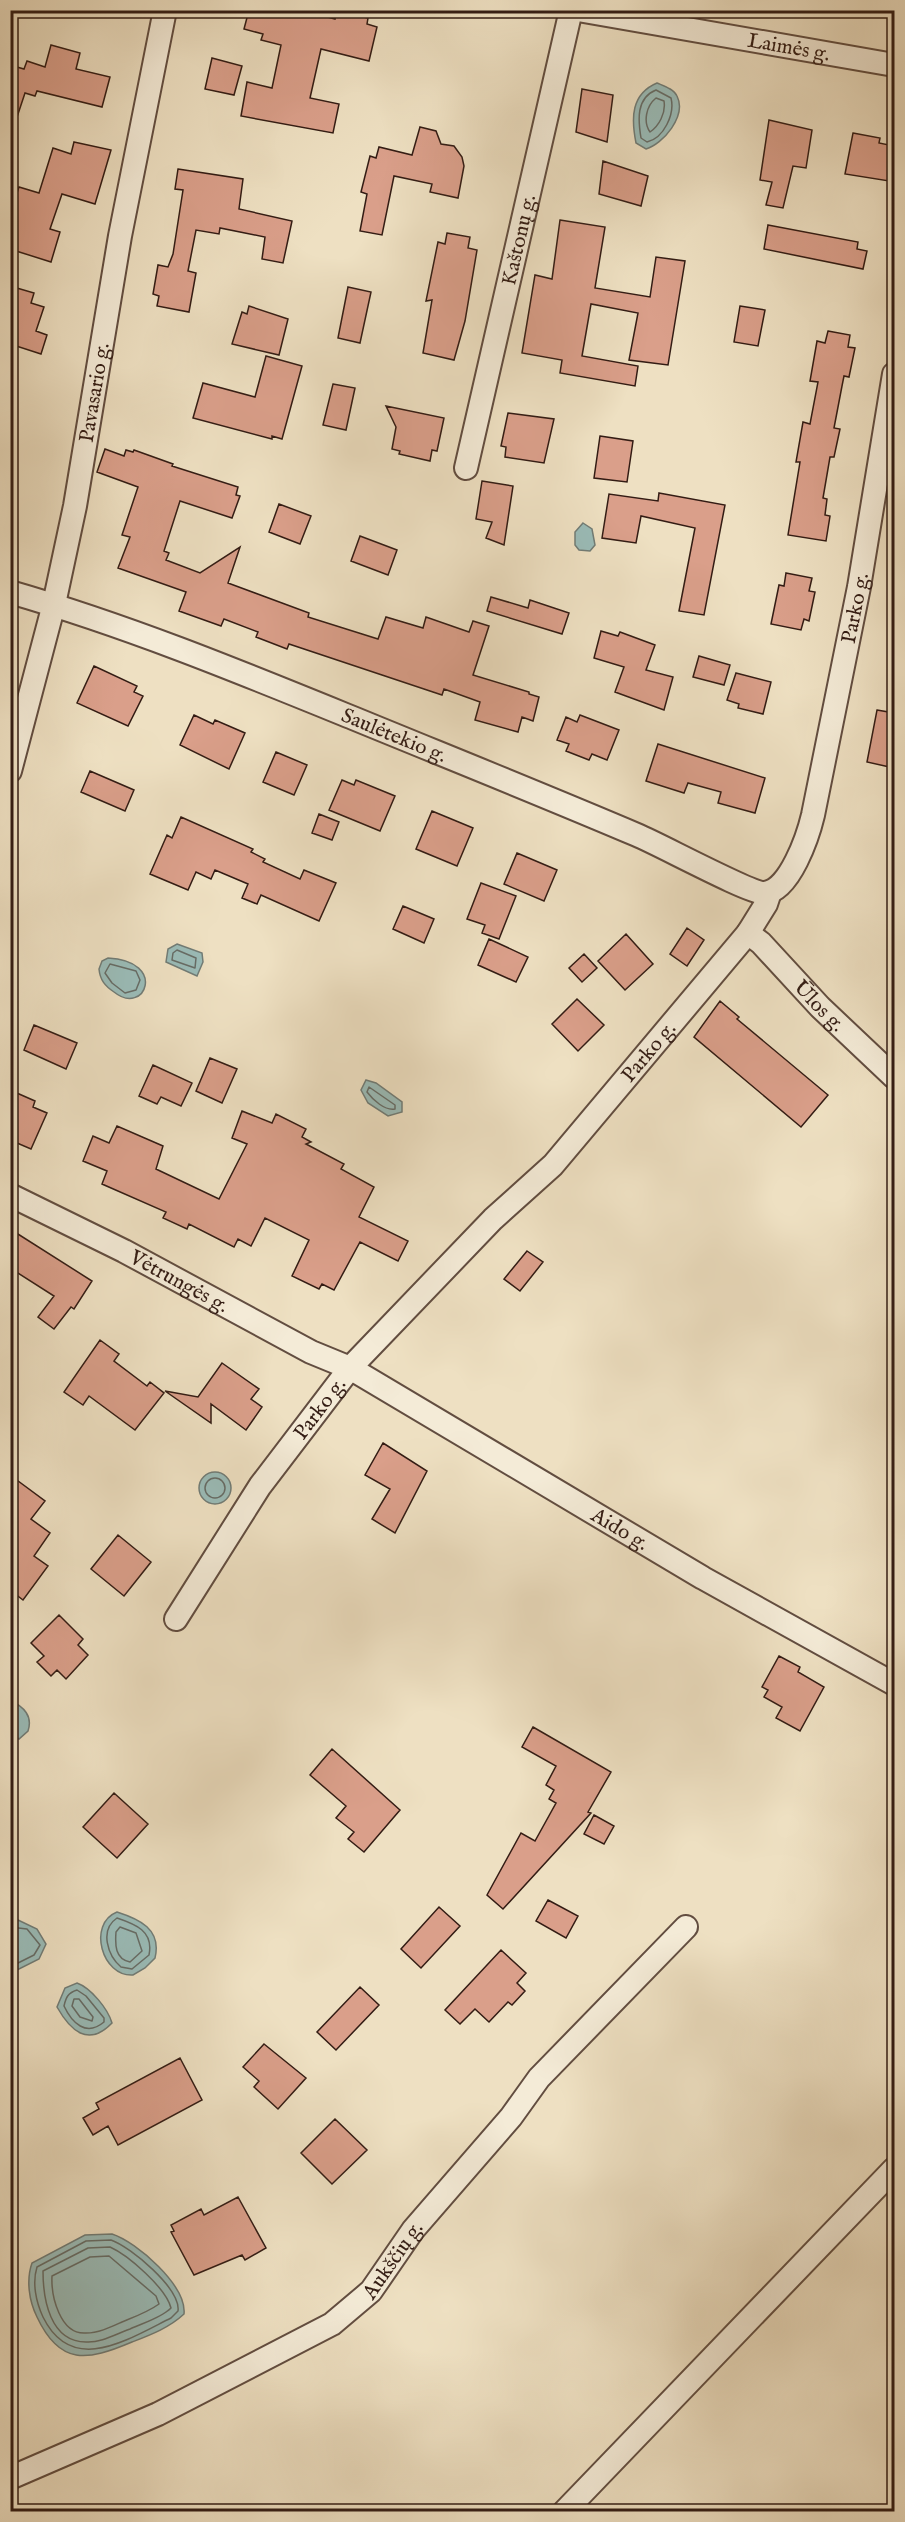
<svg xmlns="http://www.w3.org/2000/svg" width="905" height="2522" font-family="'IM FELL English',serif">
	<style>
		.water { fill: #9abcb8; stroke: #717c76; stroke-width: 1.5 }
		.lines { fill: none; stroke-linecap: round; stroke-linejoin: round }
		.shore { stroke: #666c66; stroke-width: 1.5 }
		.building { fill: #da9f8a; stroke: #331c14; stroke-width: 1.5 }
		.street-casing { stroke: #624d40; stroke-width: 26 }
		.street { stroke: #f4ebd7; stroke-width: 22 }
		.labels { text-anchor: middle; stroke-width: 4.5; stroke-linejoin: round; paint-order: stroke }
		.street-label { font-size: 21px; fill: #331c14; stroke: #f4ebd7 }
	</style>
	<rect width="100%" height="100%" fill="#eee0c2"/>
	<filter id="stains"><feTurbulence type="fractalNoise" baseFrequency=".00333" numOctaves="4"/><feColorMatrix values="0 0 0 0 .2 0 0 0 0 .09 0 0 0 0 .02 0 0 0 .5 -.17"/></filter>
	<radialGradient id="worn" r=".72"><stop offset=".6" stop-color="#630" stop-opacity="0"/><stop offset="1" stop-color="#630" stop-opacity=".3"/></radialGradient>
	<!-- water -->
	<path class="water" d="M657 83C664 86 674 89 677 96 687 116 663 144 646 149L636 143C631 118 631 94 657 83Z
		M583 523 592 529 595 545 590 551 579 550 575 545V532Z
		M177 944 202 953 203 962 197 976 166 962 168 949Z
		M108 958C168 961 145 1017 114 992 105 986 100 980 99 969L102 961Z
		M366 1080 376 1083 402 1102V1112L388 1116 368 1103 361 1090Z
		M199 1488a16 16 0 1 1 32 0a16 16 0 1 1-32 0Z
		M10 1700C24 1707 33 1716 28 1731L19 1739 11 1735Z
		M117 1912C139 1919 162 1929 155 1958L145 1968 133 1975C102 1977 87 1924 117 1912Z
		M18 1920 37 1929 46 1944 39 1959 11 1973V1922Z
		M77 1983C91 1988 108 2009 112 2023 88 2048 70 2030 57 2007L65 1988Z
		M112 2234C137 2242 187 2286 184 2314 169 2328 150 2335 132 2342 87 2361 60 2366 37 2317 29 2301 26 2280 32 2263L85 2235Z"/>
	<g class="lines">
		<!-- shore -->
		<path class="shore" d="M656 90 671 98C675 114 664 138 647 142L641 138C638 120 636 98 656 90Z
			M656 98 664 101C666 113 659 126 650 132 643 122 646 106 656 98Z
			M177 950 196 958 195 968 172 960 173 953Z
			M110 964 136 971 140 980 136 990 125 993 112 983 105 973Z
			M369 1087 395 1105V1109C385 1111 373 1100 367 1092Z
			M205 1488a10 10 0 1 1 20 0a10 10 0 1 1-20 0Z
			M117 1918C135 1924 154 1931 149 1955L132 1969 121 1967C108 1956 99 1930 117 1918Z
			M10 1927 27 1929 40 1945 34 1955 10 1967
			M120 1927 136 1933 142 1951 130 1962C115 1959 115 1945 116 1932Z
			M77 1990 86 1996 104 2018V2022C86 2037 72 2023 64 2006 66 1997 68 1993 77 1990Z
			M74 1999H79L93 2017 92 2021 80 2017 72 2006Z
			M111 2240C131 2247 181 2289 178 2311L171 2318C127 2340 72 2376 43 2317 36 2302 32 2283 37 2267L86 2241Z
			M110 2247C128 2255 166 2288 171 2308 161 2318 143 2323 130 2329 116 2334 101 2343 86 2342 50 2342 43 2299 43 2271L88 2248Z
			M109 2256 156 2296 159 2304C148 2312 134 2317 122 2322 111 2327 99 2333 86 2333 60 2335 51 2296 52 2276L90 2257Z"/>
	</g>
	<!-- building -->
	<path class="building" d="M249 10H302L335 19 337 11 368 18 367 24 377 27 369 61 321 49 310 98 339 104 333 133 241 116 247 82 272 88 281 45 261 40 263 34 244 29Z
		M51 45 80 53 76 69 110 77 102 107 37 91 35 96 25 93 14 126 10 125V65L24 69 27 61 45 67Z
		M212 58 242 66 234 95 205 89Z
		M582 89 613 95 607 142 576 132Z
		M769 120 812 130 806 168 793 166 783 208 766 205 772 182 760 180Z
		M420 127 436 131 441 144 454 146 462 157 464 166 458 198 430 192 432 184 394 176 382 235 360 231 367 194 361 192 370 156 376 158 379 147 412 155Z
		M853 133 880 138 879 143 894 146 889 181 845 174Z
		M74 142 111 150 95 204 62 194 50 229 60 232 51 262 13 250 10 247V214L19 187 39 193 53 148 71 154Z
		M603 161 648 176 641 206 599 194Z
		M178 169 243 179 239 209 292 221 283 263 262 259 265 237 220 228 219 234 196 230 188 271 196 273 189 312 157 306 159 296 153 294 158 265 168 267 173 254 183 190 175 189Z
		M560 220 605 227 595 288 650 297 656 257 685 261 668 365 629 360 638 313 591 304 582 356 638 366 635 386 560 373 562 360 522 353 535 275 552 279Z
		M768 225 858 242 857 249 867 251 863 269 764 249Z
		M447 233 470 237 468 248 477 250 465 321 454 360 423 353 432 300 426 301 438 242 445 244Z
		M10 286 34 293 31 303 44 307 36 331 47 335 41 354 10 344Z
		M348 287 371 292 360 343 338 338Z
		M249 306 288 319 279 355 232 344 242 312 247 314Z
		M740 306 765 310 758 346 734 342Z
		M828 331 850 335 848 347 855 348 849 377 844 376 842 386 834 428 840 429 834 457H830L823 498 827 499 825 515 830 516 826 541 788 535 800 462H796L803 422 810 424 818 382 810 381 817 341 825 343Z
		M266 356 302 366 282 439 272 436V439L193 418 203 383 255 397Z
		M333 384 355 388 346 430 323 425Z
		M386 406 444 418 437 451 432 450 430 461 399 454 400 451 392 449 396 427Z
		M508 413 554 419 544 463 505 457 506 447 501 446Z
		M600 436 633 441 627 482 594 478Z
		M105 449 124 456 126 450 133 452 134 450 173 464 172 466 238 487 236 495 240 496 232 518 180 501 164 551 169 553 166 560 200 573 240 547 228 583 309 613 308 617 378 639 386 617 423 628 426 617 469 632 473 621 489 626 473 675 529 692V694L539 697 533 721 522 717 518 732 475 720 480 702 444 689 442 695 289 644 287 649 256 637 258 632 224 619 221 626 179 611 186 592 118 568 130 537 122 535 138 487 97 472Z
		M482 481 513 486 504 545 486 538 492 522 476 519Z
		M659 493 725 505 704 615 679 611 695 528 641 516 636 543 602 538 609 494 658 501Z
		M279 504 311 516 300 544 269 532Z
		M360 536 397 550 388 575 351 561Z
		M786 573 812 578 809 591 815 592 809 621 804 619 801 630 771 624 779 585 784 586Z
		M491 597 528 608 530 600 569 613 562 634 487 611Z
		M601 631 618 636 620 632 655 645 646 670 673 677 664 710 615 692 624 667 594 658Z
		M699 656 730 665 724 685 693 677Z
		M94 666 137 686 134 692 143 696 128 726 77 703Z
		M736 673 771 682 763 714 738 708 739 704 727 700Z
		M877 710 894 713V768L867 762Z
		M194 715 213 724 215 720 245 733 229 769 180 745Z
		M580 715 619 730 607 760 592 754 589 760 566 751 569 744 557 740 566 717 577 722Z
		M658 744 765 778 755 813 718 803 721 792 688 783 684 793 646 781Z
		M276 752 307 765 294 795 263 782Z
		M90 771 134 790 125 811 81 792Z
		M342 780 354 785 356 780 395 796 380 831 329 810Z
		M432 811 473 828 457 866 416 849Z
		M319 814 339 822 332 840 312 833Z
		M181 817 253 849 251 852 265 859 263 862 300 879 304 870 336 883 319 921 261 895 257 904 242 898 248 884 215 870 211 879 196 872 188 890 150 874 167 835 172 838Z
		M517 853 557 870 544 901 504 884Z
		M481 883 516 896 499 939 482 933 485 925 467 919Z
		M403 906 434 919 424 943 393 929Z
		M687 928 704 940 687 966 670 954Z
		M626 934 653 964 625 990 598 961Z
		M489 939 528 957 516 982 478 965Z
		M584 954 597 968 582 982 569 968Z
		M577 999 604 1025 578 1051 552 1024Z
		M720 1001 739 1017 737 1019 828 1095 801 1127 694 1037Z
		M34 1025 77 1043 66 1069 24 1050Z
		M210 1058 237 1069 222 1103 196 1091Z
		M153 1065 192 1083 181 1106 161 1097 157 1104 139 1096Z
		M10 1090 35 1101 33 1107 47 1113 31 1149 10 1140Z
		M242 1111 272 1123 276 1114 306 1129 302 1137 311 1142 306 1144 344 1164 341 1169 374 1187 359 1217 408 1241 398 1261 360 1242 334 1290 322 1284 319 1289 292 1276 309 1240 265 1218 251 1246 238 1239 234 1247 189 1224 187 1229 163 1218 166 1212 102 1184 107 1171 83 1161 93 1136 109 1143 117 1126 163 1146 156 1169 219 1199 247 1144 232 1138Z
		M10 1229 92 1281 74 1309 71 1307 54 1329 38 1317 54 1296 10 1268Z
		M527 1251 543 1262 520 1291 504 1279Z
		M100 1340 119 1354 114 1361 147 1386 150 1382 164 1393 135 1430 89 1396 83 1405 64 1392Z
		M222 1363 259 1389 251 1399 262 1407 246 1430 211 1404V1423L165 1391 198 1397Z
		M383 1443 427 1471 395 1533 372 1519 390 1489 365 1475Z
		M10 1475 45 1501 31 1519 50 1533 34 1556 48 1566 23 1600 10 1590Z
		M118 1535 151 1562 124 1596 91 1569Z
		M59 1615 83 1639 78 1645 88 1655 66 1679 57 1670 51 1676 37 1662 44 1656 31 1643Z
		M779 1656 800 1667 798 1672 824 1687 800 1731 776 1718 782 1707 764 1697 768 1690 762 1687Z
		M533 1727 611 1772 588 1812 591 1813 503 1909 487 1895 521 1833 535 1841 556 1803 549 1799 554 1790 546 1785 556 1766 522 1747Z
		M332 1749 400 1810 364 1852 348 1839 354 1832 336 1818 346 1806 310 1775Z
		M114 1793 148 1824 117 1858 83 1827Z
		M594 1815 614 1826 604 1844 584 1834Z
		M548 1900 578 1916 566 1938 536 1921Z
		M439 1907 460 1926 421 1968 401 1949Z
		M501 1950 526 1973 517 1983 525 1991 512 2005 508 2002 489 2022 475 2009 460 2024 445 2010Z
		M360 1987 379 2005 336 2050 317 2032Z
		M264 2044 306 2078 278 2109 254 2087 259 2081 243 2067Z
		M180 2058 202 2100 118 2145 108 2126 93 2135 83 2118 99 2109 96 2103Z
		M335 2119 367 2150 332 2184 301 2153Z
		M238 2197 266 2248 245 2260 242 2255 194 2275 171 2232 174 2231 171 2225 201 2209 204 2215Z"/>
	<g class="lines">
		<!-- street casing -->
		<g class="street-casing">
			<g id="street">
				<path id="s1" d="M578 10 894 65"/>
				<path id="s2" d="M466 468 571 10"/>
				<path id="s3" d="M10 592C128 626 240 672 353 718 448 757 543 795 637 835 659 844 751 894 765 893 790 890 808 836 813 815L859 587 894 374"/>
				<path id="s4" d="M10 771 54 604 75 506 120 236 165 10"/>
				<path id="s5" d="M748 933 761 943 820 1007 894 1077"/>
				<path id="s6" d="M10 1195 124 1251 311 1352 350 1368 703 1578 894 1684"/>
				<path id="s7" d="M176 1619 260 1486 350 1368 493 1219 553 1165 748 933 766 904 770 892"/>
				<path id="s8" d="M10 2478 158 2414 332 2324 371 2291 413 2230 511 2117 539 2078 686 1927"/>
				<path d="M564 2512 894 2169"/>
			</g>
		</g>
		<!-- street -->
		<use href="#street" class="street"/>
	</g>
	<g class="labels">
		<!-- street labels -->
		<g class="street-label">
			<text dy="7" stroke="none"><textPath href="#s1" startOffset="214">Laimės g.</textPath></text>
			<text dy="7" stroke="none"><textPath href="#s2" startOffset="234">Kaštonų g.</textPath></text>
			<text dy="7" stroke="none"><textPath href="#s4" startOffset="388">Pavasario g.</textPath></text>
			<text dy="7" stroke="none"><textPath href="#s3" startOffset="1120">Parko g.</textPath></text>
			<text dy="7" stroke="none"><textPath href="#s3" startOffset="410">Saulėtekio g.</textPath></text>
			<text dy="7" stroke="none"><textPath href="#s5" startOffset="102">Ūlos g.</textPath></text>
			<text dy="7" stroke="none"><textPath href="#s7" startOffset="741">Parko g.</textPath></text>
			<text dy="7" stroke="none"><textPath href="#s6" startOffset="190">Vėtrungės g.</textPath></text>
			<text dy="7" stroke="none"><textPath href="#s7" startOffset="255">Parko g.</textPath></text>
			<text dy="7" stroke="none"><textPath href="#s6" startOffset="696">Aido g.</textPath></text>
			<text dy="7" stroke="none"><textPath href="#s8" startOffset="446">Aukščių g.</textPath></text>
		</g>
	</g>
	<!-- margin -->
	<rect width="905" height="2522" fill="none" stroke="#eee0c2" stroke-width="36"/>
	<rect x="12" y="12" width="881" height="2498" fill="none" stroke="#331c14" stroke-width="3"/>
	<rect x="18" y="18" width="869" height="2486" fill="none" stroke="#331c14" stroke-width="1.5"/>
	<rect width="100%" height="100%" filter="url(#stains)"/>
	<rect width="100%" height="100%" fill="url(#worn)"/>
</svg>
